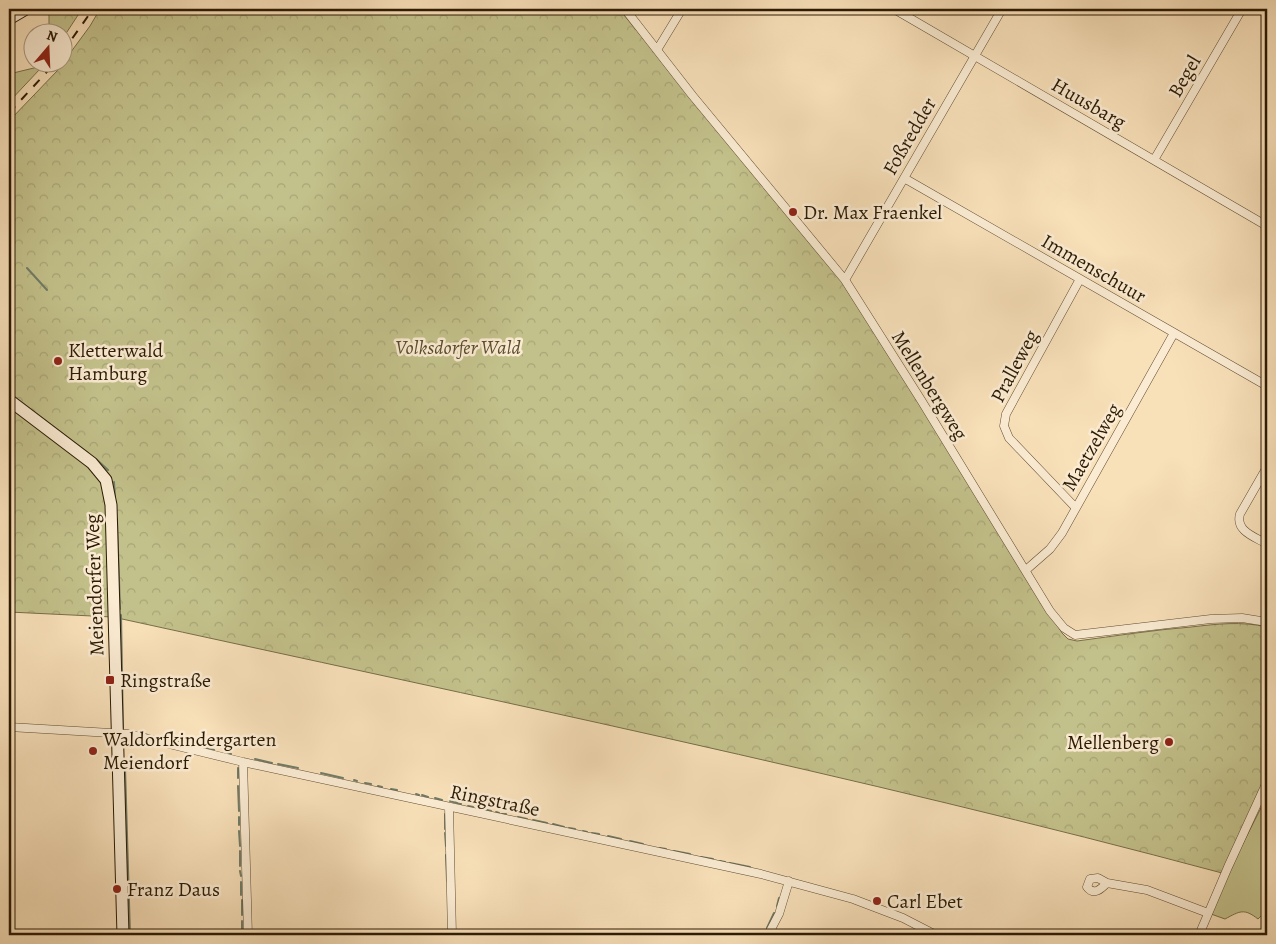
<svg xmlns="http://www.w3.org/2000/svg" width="1276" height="944" font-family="Alegreya,serif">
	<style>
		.grass { fill: #c3c18b; stroke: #786e48 }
		.forest { fill: url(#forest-crowns); stroke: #786e48 }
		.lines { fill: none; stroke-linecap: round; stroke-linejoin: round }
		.stream { stroke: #707c68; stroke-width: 2 }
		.street-casing { stroke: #5f4c31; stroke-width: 9 }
		.secondary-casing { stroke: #2c1a04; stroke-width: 13 }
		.street { stroke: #faebd2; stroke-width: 8 }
		.secondary { stroke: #faebd2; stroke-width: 11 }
		.rail { stroke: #2c1a04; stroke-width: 2; stroke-dasharray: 9 9; stroke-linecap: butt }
		.poi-dot { fill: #8f2418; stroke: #faebd2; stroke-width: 2 }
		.labels { text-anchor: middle; stroke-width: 5; stroke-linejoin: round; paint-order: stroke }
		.street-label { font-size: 20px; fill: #2c1a04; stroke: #faebd2 }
		.poi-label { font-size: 20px; fill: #2c1a04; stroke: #faebd2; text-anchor: start }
		.park-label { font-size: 20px; font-style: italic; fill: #594c2c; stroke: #faebd2 }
	</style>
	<defs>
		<pattern id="forest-crowns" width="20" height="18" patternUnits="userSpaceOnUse" patternTransform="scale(1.25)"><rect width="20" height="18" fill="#c3c18b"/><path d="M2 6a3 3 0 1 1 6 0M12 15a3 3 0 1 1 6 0" fill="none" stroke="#a8a576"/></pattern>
	</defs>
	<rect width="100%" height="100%" fill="#f8e0b9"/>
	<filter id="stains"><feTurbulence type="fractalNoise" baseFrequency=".004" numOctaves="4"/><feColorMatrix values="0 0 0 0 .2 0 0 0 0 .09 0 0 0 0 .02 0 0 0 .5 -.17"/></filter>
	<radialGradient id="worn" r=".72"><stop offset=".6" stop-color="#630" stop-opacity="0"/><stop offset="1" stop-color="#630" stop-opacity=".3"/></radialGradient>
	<!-- grass -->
	<path class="grass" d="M38 67 40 69 9 102V74Z
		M1267 796V910L1258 919C1244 908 1240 911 1225 919L1211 914 1226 877Z"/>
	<!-- forest -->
	<path class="forest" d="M49 9H82L63 38 62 32H49Z
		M100 9H619L845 284 1062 633 1068 639 1077 641C1115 636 1153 630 1191 627 1217 624 1241 621 1267 627V775L1222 873C856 775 483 698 113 617L9 612V121L57 71 90 26Z"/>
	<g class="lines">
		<!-- stream -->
		<path class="stream" d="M27 268 47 290
			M9 393 88 453
			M96 459 108 470
			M114 482 115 499
			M117 519 120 609
			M121 615 123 728
			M141 733 151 736
			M170 740 179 742
			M189 744 197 746
			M205 748 214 750
			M227 753 231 754
			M255 759 272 763
			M278 764 298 768
			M125 768 130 935
			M238 768V778
			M321 773 343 778
			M354 780 357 781
			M365 783 371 784
			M238 786 239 811
			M378 786 382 787
			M391 789 397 790
			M416 794 419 795
			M422 795 428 797
			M435 798 442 800
			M450 801 461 804
			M468 806 473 807
			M479 808 491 811
			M496 812 499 813
			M445 814V829
			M502 814H506
			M239 817V825
			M518 817 527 819
			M533 820 547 823
			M553 824 564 827
			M569 828 575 829
			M239 831 240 846
			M583 831 587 832
			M445 833 446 846
			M592 833 599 834
			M608 836 621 839
			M630 841 643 844
			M660 848 666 849
			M240 851V866
			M674 851 690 854
			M446 855 447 881
			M701 857 713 859
			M720 861 725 862
			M730 863 750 867
			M240 871 241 876
			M241 882V895
			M242 900V915
			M777 906 779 898
			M242 921V935
			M767 928 774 913"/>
		<!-- street casing -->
		<g class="street-casing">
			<path id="street" d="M625 9 692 95 845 280 921 400 1050 611 1064 628 1075 635 1211 619 1242 618 1267 622
				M894 9 1267 226
				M657 50 682 9
				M1154 160 1242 9
				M904 178 1267 386
				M845 280 1002 9
				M1267 467 1240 514C1235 531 1255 537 1267 544
				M1075 507 1009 438 1004 426 1006 414 1080 279
				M1026 570 1050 549 1062 533 1174 333
				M9 727 128 734 243 762 761 874 853 899 903 918 936 935
				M243 762 248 935
				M449 807 452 935
				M1107 883C1101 889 1094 896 1087 887L1090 879 1098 878 1107 883 1147 890 1208 913
				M768 935 779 914 789 881
				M1199 935 1228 867 1267 782"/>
		</g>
		<!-- secondary casing -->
		<g class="secondary-casing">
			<path id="secondary" d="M9 19 26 9
				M9 400 92 463 106 480 111 505 123 935"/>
		</g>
		<!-- street -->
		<use href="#street" class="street"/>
		<!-- secondary -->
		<use href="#secondary" class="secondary"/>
		<!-- rail -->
		<path class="rail" d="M62 53 93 9
			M9 113 56 62"/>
	</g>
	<!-- markers -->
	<g class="poi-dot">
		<circle cx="793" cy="212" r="5"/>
		<circle cx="58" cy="361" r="5"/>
		<rect x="105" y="675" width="10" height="10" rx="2.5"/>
		<circle cx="1169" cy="742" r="5"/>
		<circle cx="93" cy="751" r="5"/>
		<circle cx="117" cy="889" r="5"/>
		<circle cx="877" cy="901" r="5"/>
	</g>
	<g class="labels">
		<!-- street labels -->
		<g class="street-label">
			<text transform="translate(1184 76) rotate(-60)" y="7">Begel</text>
			<text transform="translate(1089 103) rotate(30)" y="7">Huusbarg</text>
			<text transform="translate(909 136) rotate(-60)" y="7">Foßredder</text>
			<text transform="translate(1094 268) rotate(30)" y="7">Immenschuur</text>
			<text transform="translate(1014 366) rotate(-62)" y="7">Pralleweg</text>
			<text transform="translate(930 385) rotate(58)" y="7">Mellenbergweg</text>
			<text transform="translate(1091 447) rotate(-60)" y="7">Maetzelweg</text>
			<text transform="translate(94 585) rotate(-92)" y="7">Meiendorfer Weg</text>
			<text transform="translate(495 800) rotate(12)" y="7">Ringstraße</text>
		</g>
		<!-- poi labels -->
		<g class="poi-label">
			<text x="803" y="219">Dr. Max Fraenkel</text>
			<text x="68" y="357">Kletterwald<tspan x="68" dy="23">Hamburg</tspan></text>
			<text x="120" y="687">Ringstraße</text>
			<text x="103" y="746">Waldorfkindergarten<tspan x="103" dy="23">Meiendorf</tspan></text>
			<text x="1159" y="749" text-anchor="end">Mellenberg</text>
			<text x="127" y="896">Franz Daus</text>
			<text x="887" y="908">Carl Ebet</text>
		</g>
		<!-- park labels -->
		<g class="park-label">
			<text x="458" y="354">Volksdorfer Wald</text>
		</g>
	</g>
	<!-- margin -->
	<rect width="1276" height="944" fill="none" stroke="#f8e0b9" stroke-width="30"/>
	<rect x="10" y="10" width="1256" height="924" fill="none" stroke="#2c1a04" stroke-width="2.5"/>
	<rect x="15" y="15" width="1246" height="914" fill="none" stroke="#2c1a04"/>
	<!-- north arrow -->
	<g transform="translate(48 48) rotate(19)"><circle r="24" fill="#faebd2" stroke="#a89780"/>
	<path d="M0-4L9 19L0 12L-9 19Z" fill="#8f2418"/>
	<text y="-8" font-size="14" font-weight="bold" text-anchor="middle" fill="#2c1a04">N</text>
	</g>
	<rect width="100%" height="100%" filter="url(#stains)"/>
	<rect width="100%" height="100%" fill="url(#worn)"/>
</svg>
